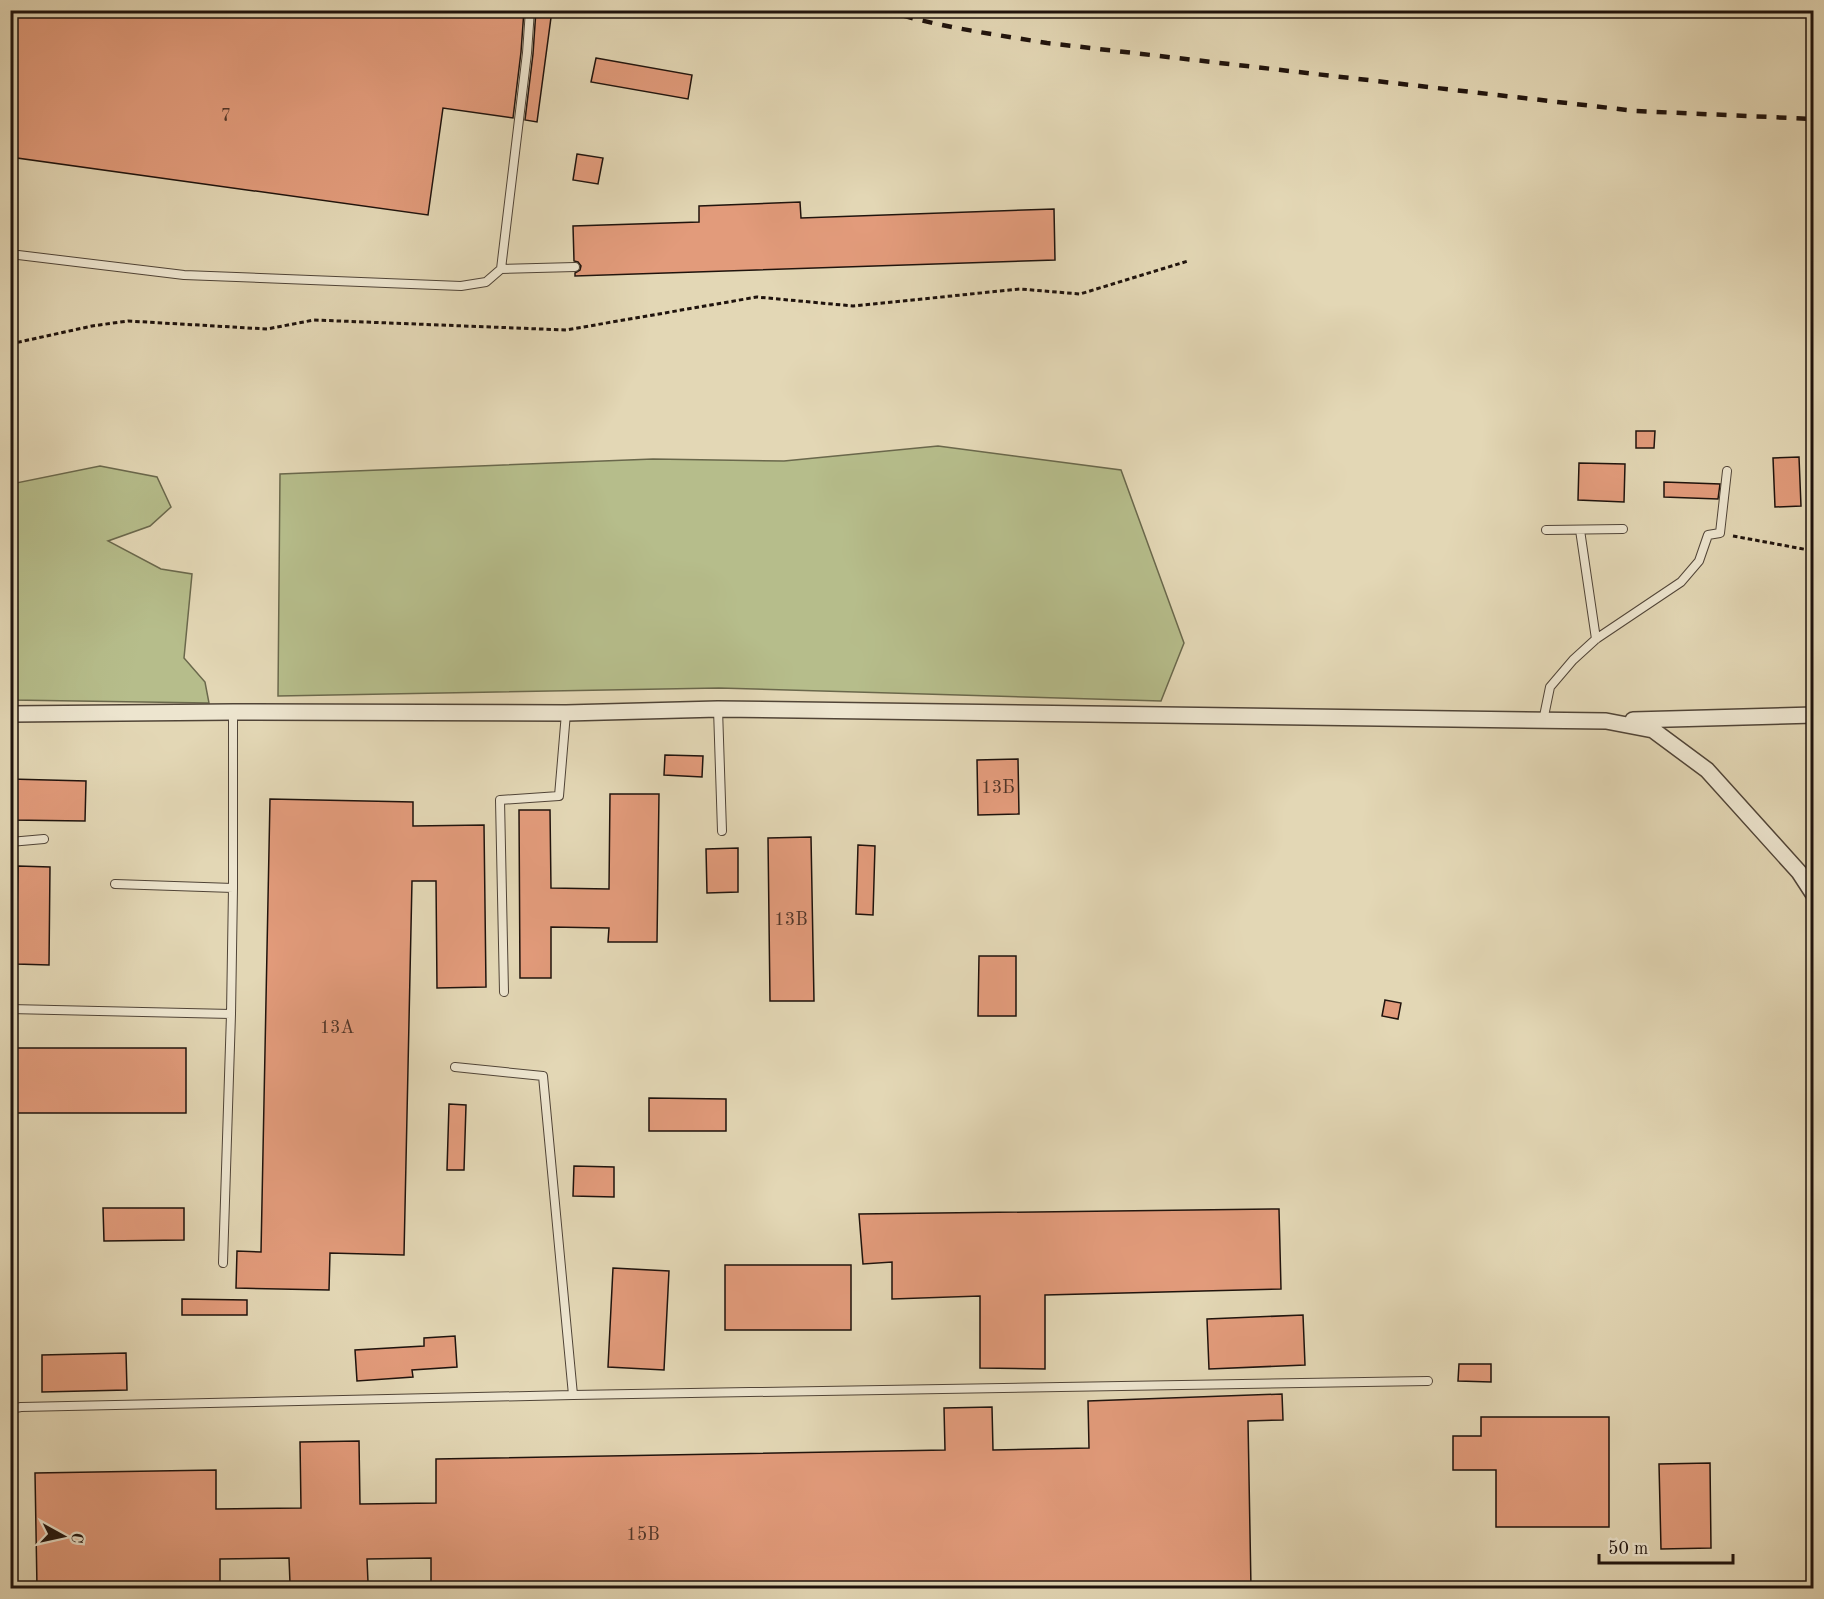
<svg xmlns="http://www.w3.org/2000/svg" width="1824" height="1599" font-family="'Old Standard TT',serif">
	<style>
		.green { fill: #b6bd8b; stroke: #6a684c; stroke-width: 1.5 }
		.building { fill: #e29b7b; stroke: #1f130d; stroke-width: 1.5 }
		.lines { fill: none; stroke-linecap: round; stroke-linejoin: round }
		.service-casing { stroke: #504437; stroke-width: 10 }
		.minor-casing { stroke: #504437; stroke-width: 18 }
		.path { stroke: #1f130d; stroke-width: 3; stroke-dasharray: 4.5 3; stroke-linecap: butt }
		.service { stroke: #ede5cf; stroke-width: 8 }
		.minor { stroke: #ede5cf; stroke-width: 15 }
		.rail { stroke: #1f130d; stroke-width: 4.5; stroke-dasharray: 10 10; stroke-linecap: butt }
		.labels { text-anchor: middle; stroke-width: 5; stroke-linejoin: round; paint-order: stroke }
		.number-label { font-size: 18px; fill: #503528 }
	</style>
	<rect width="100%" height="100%" fill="#e3d7b5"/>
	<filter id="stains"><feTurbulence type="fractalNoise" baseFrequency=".00333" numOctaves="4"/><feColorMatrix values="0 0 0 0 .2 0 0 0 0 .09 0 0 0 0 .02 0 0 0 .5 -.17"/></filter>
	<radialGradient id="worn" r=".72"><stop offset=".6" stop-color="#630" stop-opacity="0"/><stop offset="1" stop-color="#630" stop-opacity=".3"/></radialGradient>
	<!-- green -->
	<path class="green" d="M938 446 1121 470 1184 643 1161 701 719 688 278 696 280 474 653 459 784 461Z
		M100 466 157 477 171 507 150 526 108 541 161 569 192 574 184 658 205 682 209 703 11 700V484Z"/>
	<!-- building -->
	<path class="building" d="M10 10H524L521 52 513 118 443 108 428 215 10 157Z
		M536 10H552L537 122 525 120 533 54Z
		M596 58 692 75 688 99 591 82Z
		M577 154 603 158 598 184 573 180Z
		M800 202 801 218 1054 209 1055 260 575 276V273L580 270 581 266 578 262 574 261 573 226 699 222V206Z
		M1636 431H1655L1654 448H1636Z
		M1799 457 1801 506 1775 507 1773 458Z
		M1579 463 1625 464 1624 502 1578 500Z
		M1664 482 1720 484 1718 499 1664 497Z
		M665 755 703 756 702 777 664 775Z
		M1018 759 1019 814 978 815 977 760Z
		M10 779 86 781 85 821 10 820Z
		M610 794H659L657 942H608L609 928 551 927V978H520L519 810H550L551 888 609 889Z
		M270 799 413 802V826L484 825 486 987 437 988 436 881H412L404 1255 330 1253 329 1290 236 1288 237 1251 261 1252Z
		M811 837 814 1001H770L768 838Z
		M858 845 875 846 873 915 856 914Z
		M738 848V892L707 893 706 849Z
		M18 866 50 867 49 965 16 964Z
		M979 956H1016V1016H978Z
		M1385 1000 1401 1003 1398 1019 1382 1016Z
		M10 1048H186V1113H10Z
		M649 1098 726 1099V1131H649Z
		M449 1104 466 1105 464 1170H447Z
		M574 1166 614 1167V1197L573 1196Z
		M103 1208H184V1240L104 1241Z
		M1279 1209 1281 1289 1045 1295V1369L980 1368V1296L892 1299V1262L863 1264 859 1214Z
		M725 1265H851V1330H725Z
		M613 1268 669 1271 664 1370 608 1367Z
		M182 1299 247 1300V1315H182Z
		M1303 1315 1305 1365 1209 1369 1207 1319Z
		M455 1336 457 1367 412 1370 413 1377 357 1381 355 1350 424 1346V1338Z
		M126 1353 127 1390 42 1392V1355Z
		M1459 1364H1491V1382L1458 1381Z
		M1282 1394 1283 1420 1248 1421 1251 1588H431V1558L367 1559 368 1582 290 1583 289 1558 220 1559V1588H37L35 1473 216 1470V1509L301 1508 300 1442 359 1441 360 1504 436 1503V1459L945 1450 944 1408 992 1407 993 1450 1089 1448 1088 1401Z
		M1481 1417H1609V1527H1496V1470H1453V1436H1481Z
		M1710 1463 1711 1548 1661 1549 1659 1464Z"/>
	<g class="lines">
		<!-- service casing -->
		<g class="service-casing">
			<path id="service" d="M10 254 184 275 461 286 486 282 501 269 527 53 530 10
				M501 269 575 267
				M1546 530 1623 529
				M1580 530 1596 639
				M718 709 722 831
				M1543 721 1550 687 1573 660 1596 639 1681 582 1699 561 1708 535 1720 533 1727 471
				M10 842 44 839
				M115 884 233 888
				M504 992 500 800 559 796 566 713
				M10 1009 231 1014
				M455 1067 543 1076 573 1395
				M223 1263 231 1014 233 888V712
				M10 1409 21 1407 573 1395 1428 1381"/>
		</g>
		<!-- minor casing -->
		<g class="minor-casing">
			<path id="minor" d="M10 714 233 712 566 713 718 709 1606 721 1653 730 1707 770 1799 872 1814 895
				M1633 720 1814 715"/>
		</g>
		<!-- path -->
		<path class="path" d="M10 344 92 326 128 321 267 329 314 320 566 330 757 297 853 306 1020 289 1080 294 1188 261
			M1733 536 1814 551"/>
		<!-- service -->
		<use href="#service" class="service"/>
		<!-- minor -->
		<use href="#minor" class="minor"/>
		<!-- rail -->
		<path class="rail" d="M884 10C938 27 992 34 1047 43L1636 111 1814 119"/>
	</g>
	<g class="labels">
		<!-- number labels -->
		<g class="number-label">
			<text x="226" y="121">7</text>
			<text x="998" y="793">13Б</text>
			<text x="791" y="925">13В</text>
			<text x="337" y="1033">13А</text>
			<text x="643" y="1540">15В</text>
		</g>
	</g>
	<!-- margin -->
	<rect width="1824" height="1599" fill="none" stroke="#e3d7b5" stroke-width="36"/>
	<rect x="12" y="12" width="1800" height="1575" fill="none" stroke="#1f130d" stroke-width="3"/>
	<rect x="18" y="18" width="1788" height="1563" fill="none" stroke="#1f130d" stroke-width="1.5"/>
	<!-- north arrow -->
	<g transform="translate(63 1536) rotate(98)" stroke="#ede5cf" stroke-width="4.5" paint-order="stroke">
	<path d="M0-4.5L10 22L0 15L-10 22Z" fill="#1f130d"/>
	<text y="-9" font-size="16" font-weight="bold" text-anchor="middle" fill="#1f130d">С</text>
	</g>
	<!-- scale -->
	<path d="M1599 1554v9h134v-9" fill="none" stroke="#1f130d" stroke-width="3"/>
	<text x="1608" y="1554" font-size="18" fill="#1f130d" stroke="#ede5cf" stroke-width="4.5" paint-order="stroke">50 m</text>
	<rect width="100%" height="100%" filter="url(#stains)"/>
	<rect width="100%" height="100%" fill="url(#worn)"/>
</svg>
